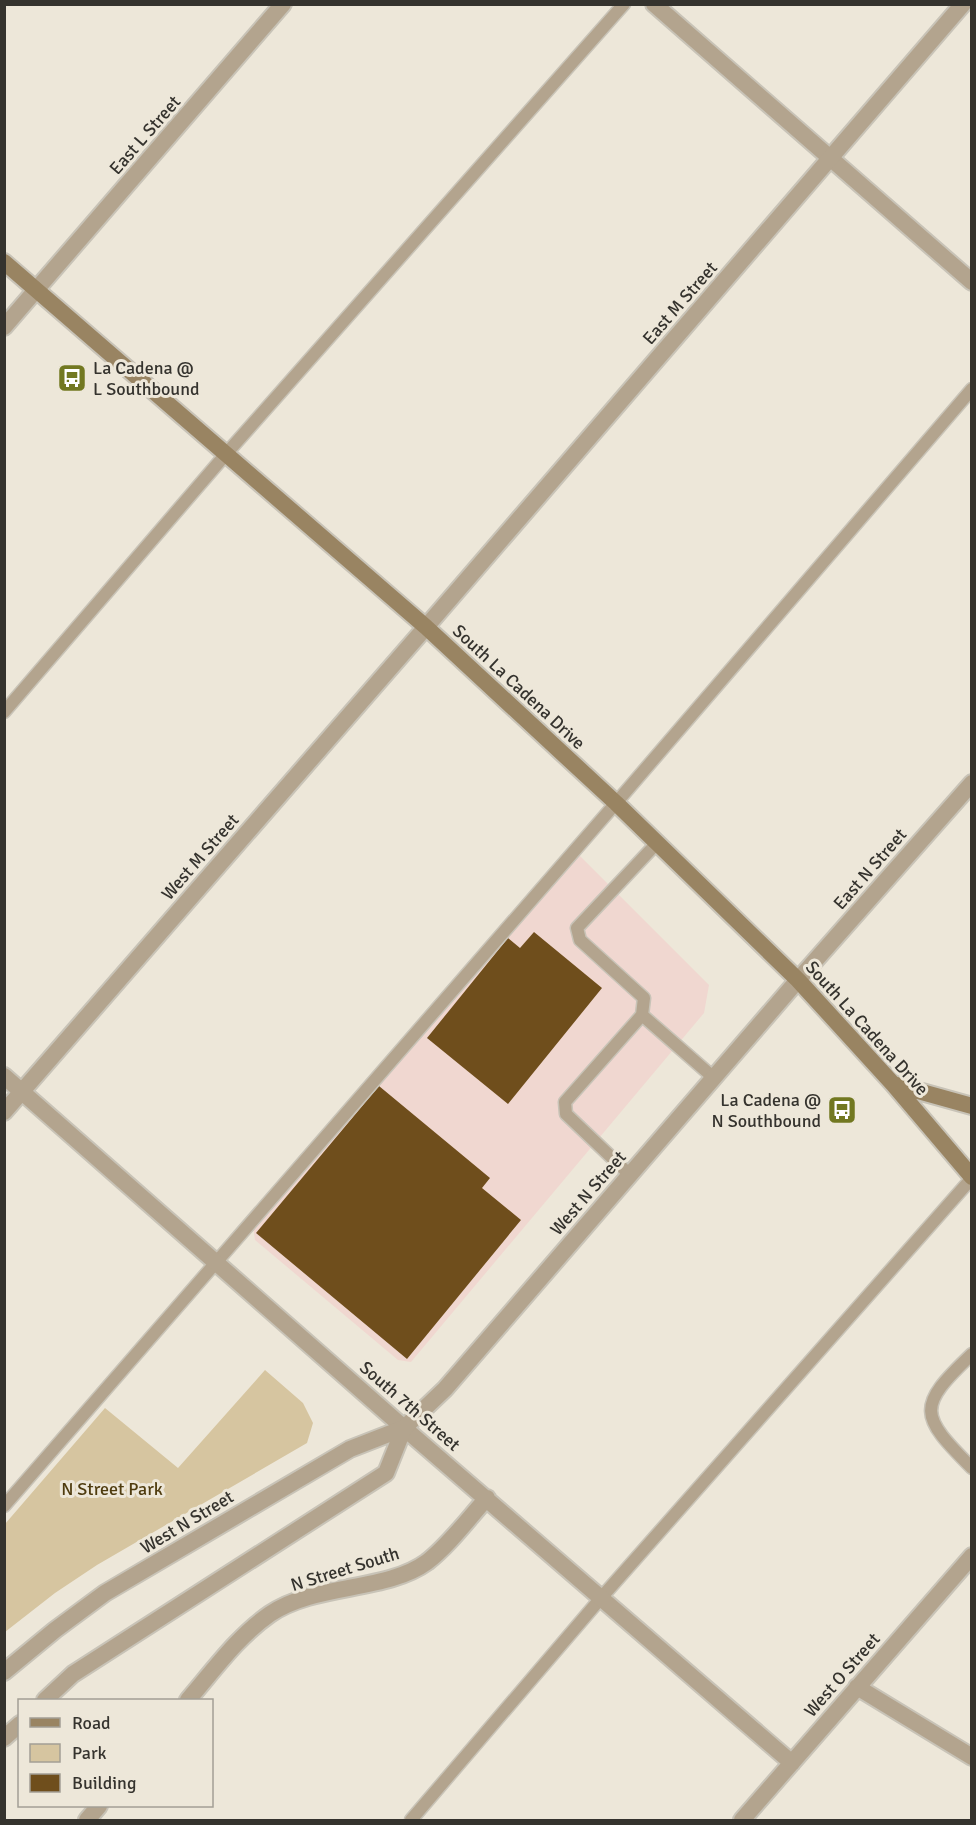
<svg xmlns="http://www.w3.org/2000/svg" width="976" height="1825" font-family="Signika,sans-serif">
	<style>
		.commercial { fill: #f0d7d0 }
		.green { fill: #d6c5a0 }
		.building { fill: #6f4e1c }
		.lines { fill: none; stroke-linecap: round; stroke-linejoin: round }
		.service-casing { stroke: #c8c3b7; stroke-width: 15 }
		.minor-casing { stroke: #c8c3b7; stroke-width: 20 }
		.tertiary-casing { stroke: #c8c3b7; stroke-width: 20 }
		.secondary-casing { stroke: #c8c3b7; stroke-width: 20 }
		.service { stroke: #b3a48e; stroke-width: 12 }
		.minor { stroke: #b3a48e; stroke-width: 16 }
		.tertiary { stroke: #b3a48e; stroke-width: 16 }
		.secondary { stroke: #998462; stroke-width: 16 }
		.labels { text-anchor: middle; stroke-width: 6; stroke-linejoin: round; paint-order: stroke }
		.street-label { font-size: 18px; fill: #35332e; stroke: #ede7d9 }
		.poi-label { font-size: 18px; fill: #35332e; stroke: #ede7d9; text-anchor: start }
		.park-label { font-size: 18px; fill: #4f3c0f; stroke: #ede7d9 }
	</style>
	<rect width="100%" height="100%" fill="#ede7d9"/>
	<!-- commercial -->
	<path class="commercial" d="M578 854 709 985 704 1013 411 1362 398 1360 255 1240 253 1226Z"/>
	<!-- green -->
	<path class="green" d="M265 1370 303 1403 313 1423 307 1443 97 1565 55 1593 5 1632V1524L105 1408 178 1468Z"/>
	<!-- building -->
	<path class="building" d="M534 932 602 988 508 1104 427 1038 508 938 520 948Z
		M379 1086 490 1178 482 1188 521 1220 407 1359 256 1233Z"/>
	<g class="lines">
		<!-- service casing -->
		<g class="service-casing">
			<path id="service" d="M4 712 226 454 624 4
				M642 1015 714 1078
				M630 1175 566 1114 565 1102 642 1015 644 998 580 940 577 928 657 843
				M972 1354C916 1407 919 1415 972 1468
				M4 1506 616 803 972 389
				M411 1820 601 1598 972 1178"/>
		</g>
		<!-- minor casing -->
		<g class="minor-casing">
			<path id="minor" d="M654 4 972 282
				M4 327 283 4
				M798 980 972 783
				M4 1076 404 1428 792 1763
				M4 1112 426 627
				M857 1687 972 1757
				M188 1700C214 1670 237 1637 270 1614 316 1583 386 1592 427 1562 449 1545 468 1519 487 1498
				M87 1820 99 1806
				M742 1820 972 1556"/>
		</g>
		<!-- tertiary casing -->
		<g class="tertiary-casing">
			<path id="tertiary" d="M426 627 963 4
				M4 1672 55 1630 105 1593 350 1449 404 1428 445 1389 798 980
				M45 1700 73 1674 386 1473 404 1428
				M4 1738 20 1724"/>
		</g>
		<!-- secondary casing -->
		<g class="secondary-casing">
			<path id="secondary" d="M4 262 426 627 616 803 798 980 893 1084 972 1177
				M893 1084 972 1106"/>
		</g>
		<!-- service -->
		<use href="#service" class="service"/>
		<!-- minor -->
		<use href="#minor" class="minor"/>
		<!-- tertiary -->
		<use href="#tertiary" class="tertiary"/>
		<!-- secondary -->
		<use href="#secondary" class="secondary"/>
	</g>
	<!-- icons -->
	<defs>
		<g id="bus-square" transform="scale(1.5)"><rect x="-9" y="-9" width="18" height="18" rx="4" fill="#727821" stroke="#ede7d9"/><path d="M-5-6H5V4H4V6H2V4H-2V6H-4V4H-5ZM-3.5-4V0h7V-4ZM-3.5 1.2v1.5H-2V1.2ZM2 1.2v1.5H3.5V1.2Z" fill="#fff"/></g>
	</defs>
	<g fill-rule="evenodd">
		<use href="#bus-square" x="72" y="378"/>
		<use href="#bus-square" x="842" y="1110"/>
	</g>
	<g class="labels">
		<!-- street labels -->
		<g class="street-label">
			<text transform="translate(145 135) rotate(-49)" y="6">East L Street</text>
			<text transform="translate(680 303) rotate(-49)" y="6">East M Street</text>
			<text transform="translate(519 687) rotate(43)" y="6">South La Cadena Drive</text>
			<text transform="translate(200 857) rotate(-49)" y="6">West M Street</text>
			<text transform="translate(870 869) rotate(-49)" y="6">East N Street</text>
			<text transform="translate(867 1028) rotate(48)" y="6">South La Cadena Drive</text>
			<text transform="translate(588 1193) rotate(-49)" y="6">West N Street</text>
			<text transform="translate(410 1406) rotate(41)" y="6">South 7th Street</text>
			<text transform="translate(187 1522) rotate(-31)" y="6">West N Street</text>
			<text transform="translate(345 1569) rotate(-17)" y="6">N Street South</text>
			<text transform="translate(842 1675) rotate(-49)" y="6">West O Street</text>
		</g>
		<!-- poi labels -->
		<g class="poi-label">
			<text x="93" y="374">La Cadena @<tspan x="93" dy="21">L Southbound</tspan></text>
			<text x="821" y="1106" text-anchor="end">La Cadena @<tspan x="821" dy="21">N Southbound</tspan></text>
		</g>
		<!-- park labels -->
		<g class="park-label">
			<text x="112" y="1495">N Street Park</text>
		</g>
	</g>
	<!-- border -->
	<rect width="976" height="1825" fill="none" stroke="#35332e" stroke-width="12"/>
	<!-- legend -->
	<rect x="18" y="1699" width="195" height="108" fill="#ede7d9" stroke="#a39f95" stroke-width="1.5"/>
	<rect x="30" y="1718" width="30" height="9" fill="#998462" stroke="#a39f95" stroke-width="1.5"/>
	<text x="72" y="1729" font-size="18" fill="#35332e">Road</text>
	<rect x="30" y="1744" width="30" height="18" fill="#d6c5a0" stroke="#a39f95" stroke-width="1.5"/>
	<text x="72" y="1759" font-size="18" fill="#35332e">Park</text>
	<rect x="30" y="1774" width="30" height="18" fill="#6f4e1c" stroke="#a39f95" stroke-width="1.5"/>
	<text x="72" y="1789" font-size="18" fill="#35332e">Building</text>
</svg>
